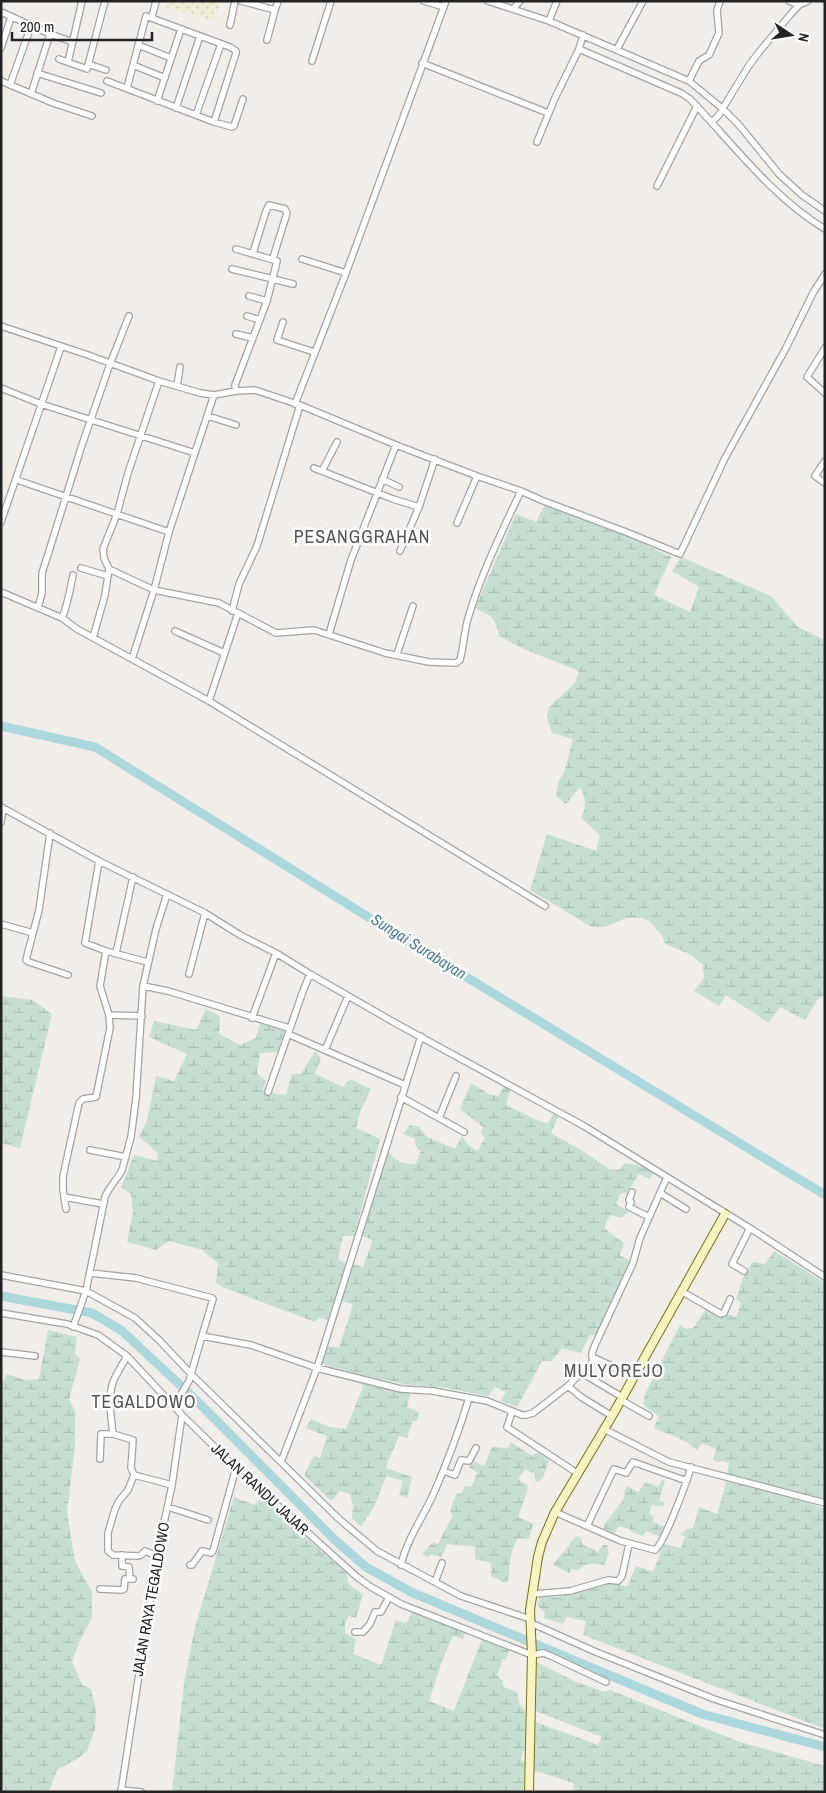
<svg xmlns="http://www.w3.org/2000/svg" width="826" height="1793" font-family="'Archivo Narrow',sans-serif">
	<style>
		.farmland { fill: url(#farmland-dots) }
		.wetland { fill: url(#wetland-marsh) }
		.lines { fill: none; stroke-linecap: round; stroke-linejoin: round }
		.river { stroke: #abd8dd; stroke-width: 9 }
		.street-casing { stroke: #a3a3a3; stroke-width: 8 }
		.secondary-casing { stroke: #77740a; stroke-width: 10 }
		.street { stroke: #fff; stroke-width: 5.5 }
		.secondary { stroke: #f8f3c1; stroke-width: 8 }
		.labels { text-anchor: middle; stroke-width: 5; stroke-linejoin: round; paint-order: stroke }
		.street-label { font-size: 15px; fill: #222; stroke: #fff }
		.water-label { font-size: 16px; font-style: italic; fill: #477a97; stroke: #fff }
		.quarter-label { font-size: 18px; letter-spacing: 1px; fill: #555; stroke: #fff }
	</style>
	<defs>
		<pattern id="farmland-dots" width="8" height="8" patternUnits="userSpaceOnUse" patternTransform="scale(1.25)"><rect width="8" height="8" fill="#efedd5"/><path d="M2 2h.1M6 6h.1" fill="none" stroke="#cdcbb7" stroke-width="1.8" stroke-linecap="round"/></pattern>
		<pattern id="wetland-marsh" width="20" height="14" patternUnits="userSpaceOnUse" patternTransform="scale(1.25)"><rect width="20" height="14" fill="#c6dfd0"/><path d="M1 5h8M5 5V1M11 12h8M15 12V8" fill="none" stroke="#aabfb2"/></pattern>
	</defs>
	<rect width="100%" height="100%" fill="#f1ede9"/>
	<!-- farmland -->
	<path class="farmland" d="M169 1H220L215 21 167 8Z"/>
	<!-- wetland -->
	<path class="wetland" d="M545 504 625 535 671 557 654 595 690 612 699 587 672 571 681 557 771 596 798 627 825 640V992L823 996 817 1000 805 1020 780 1007 769 1023 726 995 719 1006 694 991 704 978 703 965 692 955 665 944 662 935 649 921 642 918H626L604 927H592L530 890 547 834 596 851 600 835 581 818C587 806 586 798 580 787L566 804 556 796 558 783 564 772 573 739 552 733 547 718 549 707 575 683 579 671 526 650 499 636C495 617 492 616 475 608L516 514 536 522Z
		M1 996 32 1000 52 1014 20 1148 1 1143Z
		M206 1009 220 1016 219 1034 240 1045 256 1038 260 1023 285 1030 278 1052 260 1053 257 1073 266 1081 263 1089 276 1094 286 1095 292 1074H301L315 1051 321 1058 315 1074 343 1087 350 1079 371 1089 360 1112 356 1128 380 1139 354 1236H343L338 1259 346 1264 328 1320 319 1318 315 1322 222 1287 216 1283 218 1263 206 1254 203 1250 169 1241 156 1250 127 1242 133 1213 131 1194 121 1187 134 1155 158 1161 157 1152 139 1137 147 1121 156 1076 174 1081 187 1054 149 1037 154 1021 196 1030Z
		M471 1083 489 1094 498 1096 505 1085 510 1090 506 1105 541 1122 548 1123 554 1113 558 1117 551 1133 581 1150 609 1169 619 1170 625 1163 637 1165 654 1172 650 1179 639 1174 627 1192 620 1194 616 1204 628 1211 622 1218 610 1215 604 1228 624 1243 620 1255 630 1261 596 1336 591 1334 580 1353 562 1348 552 1361H542L517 1407 501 1401 506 1392 495 1387 488 1396 447 1388 404 1384 362 1375 322 1364 328 1346 339 1348 353 1304 341 1301 351 1264 363 1267 373 1240 361 1236 387 1152 400 1162 415 1165 421 1151 415 1145V1139L403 1134 410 1125 419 1127 427 1137 455 1149 462 1136 469 1146 478 1151 485 1137 481 1134 483 1127 461 1110V1106Z
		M774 1251 825 1283V1501L727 1475 729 1463 722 1461 718 1462 713 1460 716 1449 702 1443 697 1450C686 1439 669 1435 654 1428L659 1416 646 1408 643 1403 645 1394 680 1325 686 1329 693 1328 707 1308 736 1317 741 1303 736 1299 743 1278 752 1262 765 1264Z
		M48 1330 77 1337 75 1354 80 1359 69 1399 75 1411V1446L67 1512 75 1561 92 1592V1618L80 1640 72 1661 82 1685 91 1689 96 1709 95 1729 87 1751 77 1759 57 1770 49 1792H1V1385L7 1374 25 1380 39 1379Z
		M338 1374 411 1392 407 1407 419 1412 417 1421H413L407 1438 399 1436 388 1461 386 1468 412 1477 407 1498 399 1495 403 1481 386 1476 375 1505 361 1527 352 1518 353 1505 350 1494 340 1491 331 1501 304 1475 314 1456 320 1458 327 1436 306 1428 311 1419 330 1427 346 1429 363 1387 362 1384 336 1377Z
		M511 1442 532 1456 538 1452 549 1460 543 1478 538 1482 535 1481V1474L525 1469 518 1479 528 1486 526 1495 518 1517 533 1524 529 1539 518 1538C514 1545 511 1553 510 1561 508 1568 511 1574 508 1581L503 1582 491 1576V1563L475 1559V1547L447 1544 441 1557 431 1554 428 1557 422 1554 433 1542 438 1544 453 1515 450 1511 456 1494 462 1493 465 1486H472L477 1472 469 1468 473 1461 484 1466 492 1447 508 1448Z
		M663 1479 665 1481 659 1500 665 1503 663 1507 652 1505 649 1513 654 1517 653 1522 665 1527 660 1537 646 1531 642 1536 630 1531V1529L619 1526 614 1534 603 1528C609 1516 619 1508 625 1496L624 1492 627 1486 638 1492 646 1482 658 1487Z
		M727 1480 803 1501 825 1509V1729L583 1635 586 1621 566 1617 563 1624 544 1618 545 1613 537 1605 540 1597H558L603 1583 628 1586 636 1566 653 1572 664 1544 681 1548 685 1536 680 1535 687 1529 693 1528 699 1507 717 1514Z
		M234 1497 254 1505 262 1498 347 1574 349 1585 363 1594 356 1618 349 1616 345 1622V1633L356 1639 353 1654 381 1665 396 1620 406 1623 413 1611 466 1631 463 1639 453 1636 443 1658 429 1701 454 1711 482 1639 509 1650 506 1660 503 1659 497 1675 503 1681 502 1686 517 1692 519 1703 525 1711 526 1751H523L521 1760 525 1762 523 1792H172L184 1683 195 1627Z
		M576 1536 581 1538 582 1544 598 1552 603 1545H607L609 1553 604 1565C595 1564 586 1562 578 1570L572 1569 569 1573 553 1565Z
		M533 1660 576 1682 605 1692 610 1690 737 1741 825 1766V1792H573L574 1783 532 1770 533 1721 598 1745 602 1737 533 1710Z"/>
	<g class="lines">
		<!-- river -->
		<path class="river" d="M1 726 95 747 394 933 825 1195
			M1 1296 92 1313 121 1330 192 1396 336 1541 366 1567 411 1592 702 1714 825 1747"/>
		<!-- street casing -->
		<g class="street-casing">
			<path id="street" d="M241 1 275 10 267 40
				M424 1 444 7
				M488 1 549 21 689 81 723 109 739 125 779 174 802 195 825 211
				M789 1 799 5
				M513 9 520 1
				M275 10 278 1
				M1 12 50 34 73 42
				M152 17 156 1
				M549 21 557 1
				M230 25 235 1
				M138 45 171 58
				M1 48 11 17
				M579 49 681 93 690 99C733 144 771 196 825 229
				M617 49 643 1
				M59 59 87 69 105 1
				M312 61 331 1
				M68 62 82 1
				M422 63 548 113
				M88 64 106 70
				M133 65 165 78
				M37 73 101 93
				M1 81 53 103 92 116
				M107 81 214 122 232 127 234 126 243 99
				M689 81 699 61 709 55 719 33 717 10 720 1
				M10 85 31 26
				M127 88 146 16 230 47 236 51V53L214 122
				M31 94 50 34
				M157 101 181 29
				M176 108 200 36
				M196 115 221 44
				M712 122 718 116 748 67 759 52 790 15 799 5 808 1
				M537 142 555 98 579 49 583 35
				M657 186 697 106
				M253 253 266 211 269 205 285 209 287 213 273 258
				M302 259 346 273
				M232 269 293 284
				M249 296 267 301
				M247 316 260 320
				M283 322 277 340 314 352
				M1 326 88 355 159 381 200 393 214 395 236 391 255 390 300 405 396 445 477 476 521 491 541 500 626 532 680 554 725 458 786 348 813 293 825 274
				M236 334 253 338
				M825 348 807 377 825 393
				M177 386 180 367
				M1 388 41 404 195 453
				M236 391 235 385 267 301 277 261 236 249
				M295 404 346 273 446 1
				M208 416 236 425
				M825 461 815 476 825 483
				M314 468 393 499 419 507
				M322 471 337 442
				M382 479 399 487
				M17 480 169 532
				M1 522 61 347
				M457 523 477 476
				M400 551 419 507 435 459
				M81 568 108 576
				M109 569 154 590 219 603 276 633 314 630 385 653 429 662 456 663 460 660C464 645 464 630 469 615 482 572 502 531 521 491
				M1 592 62 618 77 629 209 701 545 906
				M38 608 42 593V573L50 548 81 448 110 364 129 316
				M232 611 239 584 257 546 300 405
				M62 618C68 604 70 590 73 575
				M175 631 224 653
				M329 634 351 560 396 445
				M93 638 105 595 109 569 104 558 103 549 117 514 128 473 159 381
				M397 654 413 606
				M132 659 154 590 169 532 214 395
				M209 701 238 613
				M1 807 99 861 205 913 240 935 276 953 310 974 397 1024 584 1126 753 1230 825 1277
				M1 822 3 808
				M50 833 39 910 26 960 29 962 68 975
				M99 861 85 943 106 951 147 962
				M1 924 33 933
				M116 953 133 877
				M189 974 205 913
				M143 986 168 991 289 1028
				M109 1015 142 1016
				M252 1018 276 953
				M288 1034 405 1085
				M325 1050 348 996
				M268 1092 303 991 310 974
				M401 1097 439 1118 456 1076
				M439 1118 464 1132
				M90 1150 126 1157
				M632 1192 629 1200 631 1202 629 1207 649 1217
				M660 1193 686 1209
				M64 1197 103 1204
				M66 1209 63 1190V1176L79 1103 83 1099 96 1097 110 1028 109 1015 100 986 106 951
				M744 1271 732 1264 750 1228
				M90 1273 136 1278 212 1298 213 1299 202 1336
				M1 1275 86 1291 135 1318 159 1340 192 1375 339 1519 377 1551 461 1596 530 1619
				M681 1291 721 1314 724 1313 730 1299
				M1 1313 67 1324 98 1335 127 1356 182 1415 236 1468 357 1577 371 1587 401 1604 532 1655 543 1653 551 1656 606 1682
				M73 1327 86 1291 105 1197C110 1185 117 1180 122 1170L131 1137 136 1098 143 986 156 929 167 894
				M1 1352 35 1356
				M127 1356C122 1365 117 1373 113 1382 108 1397 111 1418 113 1434L133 1440 131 1468 134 1475 128 1490 119 1501 115 1509 108 1533V1551L113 1555 138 1556 141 1555 145 1551 157 1556
				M592 1357 633 1376
				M582 1373 622 1397
				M568 1386 581 1397 612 1416
				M621 1400 649 1416
				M174 1406 189 1381 202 1336 251 1345 317 1368 401 1389 433 1391 487 1401 522 1415H526L533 1413 568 1386 593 1361 592 1353 595 1345 633 1263 640 1238 667 1177
				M512 1412 507 1427 577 1473
				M604 1429 669 1462 825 1503
				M100 1459 101 1434H113
				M281 1462 317 1368 421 1036
				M443 1471 455 1475 461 1460 469 1461 476 1448
				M134 1475 172 1485
				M168 1507 208 1520
				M555 1512 621 1541 655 1550C665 1542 687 1481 691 1467
				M587 1526 614 1469 626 1473 633 1462 687 1481
				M122 1555V1566L129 1567 130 1579
				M190 1565H192L202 1551 211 1553 213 1551 236 1468
				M401 1565C407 1539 422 1519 433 1495 447 1463 459 1431 469 1398
				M435 1582 442 1563
				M100 1589 122 1590 124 1589 125 1579H133
				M533 1594 570 1591 608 1580 618 1581 622 1576 629 1544
				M531 1623 596 1652 714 1699 825 1735
				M355 1632H363L370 1624 375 1612H381L389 1597
				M121 1790 141 1792
				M121 1792 157 1556 172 1485 182 1415"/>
		</g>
		<!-- secondary casing -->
		<g class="secondary-casing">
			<path id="secondary" d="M529 1792 532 1655 530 1610 538 1557 542 1542 555 1512 612 1416 725 1214"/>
		</g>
		<!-- street -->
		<use href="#street" class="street"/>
		<!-- secondary -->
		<use href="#secondary" class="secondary"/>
	</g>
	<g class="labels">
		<!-- street labels -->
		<g class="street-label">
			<text transform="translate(260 1489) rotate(43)" y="5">JALAN RANDU JAJAR</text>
			<text transform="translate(151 1599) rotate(-80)" y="5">JALAN RAYA TEGALDOWO</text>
		</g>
		<!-- water labels -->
		<g class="water-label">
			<text transform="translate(419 946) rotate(32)" y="6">Sungai Surabayan</text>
		</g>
		<!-- quarter labels -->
		<g class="quarter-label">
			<text x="362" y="543">PESANGGRAHAN</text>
			<text x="614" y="1377">MULYOREJO</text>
			<text x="144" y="1408">TEGALDOWO</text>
		</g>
	</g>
	<!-- border -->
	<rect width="826" height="1793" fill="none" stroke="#222222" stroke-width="5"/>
	<!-- north arrow -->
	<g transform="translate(791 35) rotate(102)" stroke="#ffffff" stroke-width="4" paint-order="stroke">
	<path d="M0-4L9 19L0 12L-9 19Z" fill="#222222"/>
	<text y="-8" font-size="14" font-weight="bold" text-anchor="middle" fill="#222222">N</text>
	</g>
	<!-- scale -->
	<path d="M12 32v8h140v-8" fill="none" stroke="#222222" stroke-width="2.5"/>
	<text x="20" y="32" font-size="15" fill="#222222" stroke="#ffffff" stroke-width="4" paint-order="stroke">200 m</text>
</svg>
